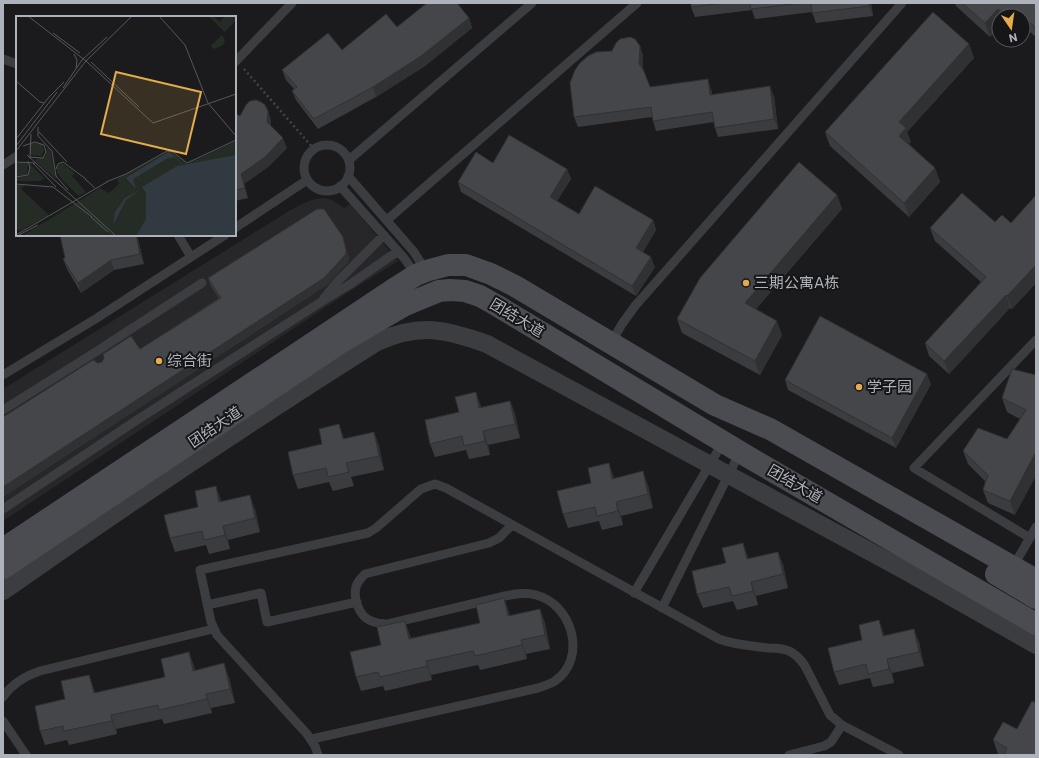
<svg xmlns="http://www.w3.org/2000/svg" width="1039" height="758" font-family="Commissioner,'Noto Sans SC',sans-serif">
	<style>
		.built { fill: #27272a }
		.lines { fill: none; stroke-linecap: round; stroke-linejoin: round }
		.path { stroke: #424448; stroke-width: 2.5; stroke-dasharray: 2 3; stroke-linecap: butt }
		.lane { stroke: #3c3d41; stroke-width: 9 }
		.street { stroke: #3c3d41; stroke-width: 18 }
		.secondary { stroke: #4a4c51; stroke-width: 22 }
		.wall { fill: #3b3c3f }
		.shaded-wall { fill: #303133 }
		.building { fill: #454649; stroke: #303133 }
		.poi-dot { fill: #e4ac4b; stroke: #161618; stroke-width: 1.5 }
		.labels { text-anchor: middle; stroke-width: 4; stroke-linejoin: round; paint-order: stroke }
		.poi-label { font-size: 15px; fill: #aeb2bb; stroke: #161618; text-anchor: start }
		.street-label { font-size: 15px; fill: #aeb2bb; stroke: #161618 }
		.inset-road { fill: none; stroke: #56575c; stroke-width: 1 }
		.view { fill: #e4ac4b; fill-opacity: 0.15; stroke: #e4ac4b; stroke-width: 2 }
		.inset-edge { fill: none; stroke: #aeb2bb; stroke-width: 2 }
	</style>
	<rect width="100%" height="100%" fill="#1b1b1d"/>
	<!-- built -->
	<path class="built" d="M325 198 332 200 344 208 350 204 398 261 347 293 3 521V389L289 211 304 203 315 199Z"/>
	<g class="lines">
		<!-- path -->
		<path class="path" d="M244 69 314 149"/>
		<!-- lane -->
		<path class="lane" d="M3 59 17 64
			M235 62 292 3
			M304 168a23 23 0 1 1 46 0a23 23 0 1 1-46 0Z
			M349 160 532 3
			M3 165 17 156
			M348 176 414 252 426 271
			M340 186 404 258 416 275
			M387 220 637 3
			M235 228 307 180
			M178 235 191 257
			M324 298 338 281 384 235
			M611 343 622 324 635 306 902 3
			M3 375 97 318 225 235
			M3 410 94 353 202 283
			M3 509 137 420 321 302 349 285 398 251
			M1030 538 914 468 1036 340
			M1013 567 1036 527
			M634 593 723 442
			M207 605 261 593 267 622 357 602
			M662 608 740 452
			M3 697C12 684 25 676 40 671L213 629
			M3 721 26 755
			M312 739 538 688C544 686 550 684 555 681 588 658 572 604 536 595 526 592 516 594 505 596L388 624C382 624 375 623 369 620 359 615 353 598 356 587 357 582 361 578 365 574L489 543 499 538 512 525
			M318 755 315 746 307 734 217 635 211 622 200 570 368 533 376 528 421 489 435 484 446 488 719 639C735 645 752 646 768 648 775 648 783 648 789 651 796 654 801 660 805 666L830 715 842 725 899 755
			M789 755 824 746 831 742 842 725"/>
		<!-- street -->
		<path class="street" d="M3 591C126 505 250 422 377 342 420 323 445 329 487 344L904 570 1036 645"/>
		<!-- secondary -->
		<path class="secondary" d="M3 549 394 289 416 275 426 271 448 265H466L491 274 515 286 715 405 770 429 1036 580
			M3 568 340 343 405 305 439 291 450 290 465 291 480 296 496 305 750 458 1036 624
			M996 574 1036 598"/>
	</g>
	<!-- wall -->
	<path class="wall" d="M691 3H871L873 16 816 23 812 12 755 19 752 10 695 17 691 7Z
		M955 3H1036V37L1023 26V16H999L990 37 956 6Z
		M469 18 472 28 425 66 376 97 318 129 296 100 292 91 294 89 286 80 282 70 342 50 397 27Z
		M969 44 974 58 907 132 911 142 909 144 935 168 940 182 909 217 830 146 825 132Z
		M640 46 643 56V69L650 87 711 89 712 94 774 96 778 129 718 137 715 128 714 122 656 131 653 121 652 117 578 127 574 117 612 51Z
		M268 111 271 121V126L287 148 268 167 244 184 248 198 235 201V113L240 116Z
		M493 163 567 169 571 179 557 201 579 214 653 220 656 230 643 252 655 267 636 296 461 192 458 182Z
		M837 195 842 209 756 309 782 335 760 375 682 333 677 319Z
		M1036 195V283L1012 309 1010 308 949 374 929 356 925 343 981 282 935 241 930 228 995 222 1011 223Z
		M60 235H137L144 264 114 270 81 293 67 269 63 259 65 258Z
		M343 237 349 258 348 262 327 285 3 497V417L98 363 140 349 219 298 211 286 208 278Z
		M1036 375 1015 515 988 503 983 490 985 481 968 464 963 451 1007 439 1020 419 1007 412 1002 398Z
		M785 380 931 384 896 448 788 390Z
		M510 401 515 414 520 438 488 445 490 455 469 459 466 450 435 457 430 444 481 407Z
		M374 432 379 446 384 470 351 477 354 486 333 491 329 482 298 489 293 475 344 439Z
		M614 478 648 485 653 508 621 516 623 525 602 530 599 521 568 528 563 514Z
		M221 502 255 509 260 532 228 540 230 549 209 554 206 545 175 552 170 538Z
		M778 552 783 565 788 588 756 596 758 605 737 610 733 601 703 608 697 594 749 558Z
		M504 598 510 616 540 609 545 623 550 649 526 654 527 659 480 670 478 665 431 675 432 680 385 691 383 686 361 691 356 677 410 635 411 638 480 623Z
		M885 635 919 642 924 666 892 673 894 683 873 687 870 678 839 685 834 672Z
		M189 652 195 670 229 677 235 703 211 708 212 713 164 724 162 719 116 729 117 734 69 745 67 740 45 745 40 731 65 699 89 675 95 693 165 677Z
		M993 740 1036 755H999L998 754Z"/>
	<!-- shaded-wall -->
	<path class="shaded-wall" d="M869 3H871L873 16 869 6Z
		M998 9 1001 16H999V28L990 37 985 23Z
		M1014 9 1017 16H1007Z
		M469 18 472 28 425 66 376 97 373 87Z
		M969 44 974 58 907 132 911 142 904 149 899 136V122Z
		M640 46 643 56V73L639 64Z
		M708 79 711 89 714 105 710 95Z
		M770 86 774 96 778 129 774 119Z
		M268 111 271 121V132L267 122Z
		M283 138 287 148 268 167 244 184 248 198 245 188 241 174Z
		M935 168 940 182 909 217 904 203Z
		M567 169 571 179 554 206 550 197Z
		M837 195 842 209 750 316 745 303Z
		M653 220 656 230 640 257 636 248Z
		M136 235H137L144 264 140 254Z
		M343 237 349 258 348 262 327 285 3 497V487Z
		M651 257 655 267 636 296 632 286Z
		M111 260 114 270 81 293 78 283Z
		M1036 265V283L1012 309 1007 296Z
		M1006 295 1010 308 949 374 944 361Z
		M777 321 782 335 760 375 755 361Z
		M927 374 931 384 896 448 892 438Z
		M476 392 481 406 484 422 479 408Z
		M510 401 515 414 520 438 515 424Z
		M339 424 344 438 348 453 343 439Z
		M483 431 488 445 490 455 485 441Z
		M374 432 379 446 384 470 379 456Z
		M1036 452V476L1015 515 1010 501Z
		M609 463 614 477 617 492 612 479Z
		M643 471 648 485 653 508 648 494Z
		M216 486 221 500 224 516 219 502Z
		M250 495 255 509 260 532 255 518Z
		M616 502 621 516 623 525 618 511Z
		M223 526 228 540 230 549 225 535Z
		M743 543 748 557 752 573 747 559Z
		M778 552 783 565 788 588 783 574Z
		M751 582 756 596 758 605 753 591Z
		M504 598 509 612 513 630 508 616Z
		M540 609 545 623 550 649 545 635Z
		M879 620 884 634 888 650 883 636Z
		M405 621 410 635 414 653 409 639Z
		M914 629 919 642 924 666 919 652Z
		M521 640 526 654 527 659 522 645Z
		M189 652 194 666 198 685 193 671Z
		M887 659 892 673 894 683 889 669Z
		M426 661 431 675 432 680 427 666Z
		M224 663 229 677 235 703 230 689Z
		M89 675 94 689 99 707 94 693Z
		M206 694 211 708 212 713 207 699Z
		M111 715 116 729 117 734 112 721Z"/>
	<!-- building -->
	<path class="building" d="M427 3H457L469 18 421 56 373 87 314 119 292 91 297 87 282 70 328 33 342 50 386 14 397 27Z
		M691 3H725L691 7Z
		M750 3H801L751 9Z
		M811 3H869V6L812 13Z
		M962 3H1036V28L1014 9 1007 16H1006L998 9 985 23Z
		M933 12 969 44 899 122 906 128 899 136 935 168 904 203 825 132Z
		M630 37 635 39 640 46 639 64 643 69 650 87 708 79 710 95 770 86 774 119 715 128 712 112 653 121 651 107 574 117 570 83 575 70 580 63 588 56 596 52 612 51 616 43 620 39Z
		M256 100 261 102 265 105 268 111 267 122 283 138 265 157 241 174 245 188 235 190V113L240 116 246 105 250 101Z
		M509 135 567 169 550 197 579 214 595 186 653 220 636 248 651 257 632 286 458 182 476 152 493 163Z
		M799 162 837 195 745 303 777 321 755 361 677 319 700 278Z
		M962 193 995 222 1002 215 1011 223 1036 195V265L1007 296 1006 295 944 361 925 343 986 277 930 228Z
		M317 209H324L343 237 346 250V254L324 278 3 487V417L93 360 98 363 102 362 104 358 103 354 131 336 140 349 221 298 208 278Z
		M60 235H136L140 254 111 260 78 283 63 259 65 258Z
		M820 316 927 374 892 438 785 380Z
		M1012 369 1036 375V452L1010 501 983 490 988 475 963 451 978 428 1007 439 1026 410 1002 398Z
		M476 392 479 408 510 401 515 424 483 431 485 441 464 446 462 436 430 444 425 420 459 412 455 397Z
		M339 424 343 439 374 432 379 456 346 463 349 472 328 477 326 468 293 475 288 452 322 444 319 429Z
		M609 463 612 479 643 471 648 494 616 502 618 511 597 516 595 507 563 514 557 491 591 483 588 468Z
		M216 486 219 502 250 495 255 518 223 526 225 535 204 540 202 531 170 538 164 515 198 507 195 491Z
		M743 543 747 559 778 552 783 574 751 582 753 591 732 596 729 587 697 594 692 571 726 563 722 548Z
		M504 598 508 616 540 609 545 635 521 640 522 645 475 656 473 651 426 661 427 666 380 677 378 672 356 677 350 652 381 645 377 627 405 621 409 639 480 623 476 605Z
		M879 620 883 636 914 629 919 652 887 659 889 669 868 674 866 664 834 672 828 648 862 640 859 625Z
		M189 652 193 671 224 663 230 689 206 694 207 699 159 710 158 705 111 715 112 721 64 731 63 726 40 731 35 706 65 699 61 681 89 675 94 693 165 677 161 659Z
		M1032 701 1036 703V755H1004L1007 748 993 740 1003 722 1017 729Z"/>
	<!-- markers -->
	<g class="poi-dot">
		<circle cx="746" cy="283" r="4"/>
		<circle cx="159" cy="361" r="4"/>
		<circle cx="859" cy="387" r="4"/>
	</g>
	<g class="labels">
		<!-- poi labels -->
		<g class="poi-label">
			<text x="754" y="288">三期公寓A栋</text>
			<text x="167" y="366">综合街</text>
			<text x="867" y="392">学子园</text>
		</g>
		<!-- street labels -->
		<g class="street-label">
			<text transform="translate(517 318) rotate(31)" y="5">团结大道</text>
			<text transform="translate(215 427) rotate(-34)" y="5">团结大道</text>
			<text transform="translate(795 484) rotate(30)" y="5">团结大道</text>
		</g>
	</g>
	<!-- overview -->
	<g transform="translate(16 16)">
		<rect width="220" height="220" fill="#1b1b1d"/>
		<path d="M192 0H197L204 6 209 0H220V4L209 16ZM206 19 209 24 207 29 198 33 195 30ZM220 125V220H6L84 172 93 177 103 168 101 163 151 136H156L171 148ZM18 127 26 128 28 135 25 140 14 139 13 128ZM31 132 34 133 40 163 20 146 19 144 30 140ZM12 146 11 159 0 160V147ZM46 147 59 157 56 160 70 176 63 180 47 165 41 156V151ZM14 148 29 163 23 165H0V162L12 160ZM0 169H9L5 173 33 199 4 215 0 212Z" fill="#252c25"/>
		<path d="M152 136 156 138 167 148 158 141 152 142 117 163 120 173 110 162ZM220 139V220H120L130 203V177L126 171 161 150ZM125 173 110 184 97 209 99 196 109 182Z" fill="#313a40"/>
		<path class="inset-road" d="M12 0 70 45 137 107 220 78M143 0 169 29 192 87 220 120M37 17 64 37M58 38 61 44 60 52M75 46 123 91M0 65 24 86 28 87M47 72 66 44 91 21M22 111V120L36 135 40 160 52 174M23 116 51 146M0 123 33 81 48 66M0 130 41 76M7 130 19 126 28 129 30 136 27 142 13 141M0 135 69 46 116 0M11 139 100 220M14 141 15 118M0 146 19 147M17 147 40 171M40 153 42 148 47 146 70 163M0 161 12 159 14 152 12 145M69 163 79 172M90 166 110 158 151 135 157 136 171 147 220 124M0 168 37 171 76 201M75 201 92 216M0 219 91 166M3 219 22 209"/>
		<path class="view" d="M100 56 185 76 170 138 85 118Z"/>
		<rect width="220" height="220" class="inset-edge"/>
	</g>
	<!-- border -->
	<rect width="1039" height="758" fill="none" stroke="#aeb2bb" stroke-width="8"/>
	<!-- north arrow -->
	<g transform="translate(1011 28) rotate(167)"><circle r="19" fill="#161618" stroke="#535459"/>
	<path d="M0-3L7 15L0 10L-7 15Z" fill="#e4ac4b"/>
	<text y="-6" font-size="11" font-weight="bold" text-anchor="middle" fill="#aeb2bb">N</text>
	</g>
</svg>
